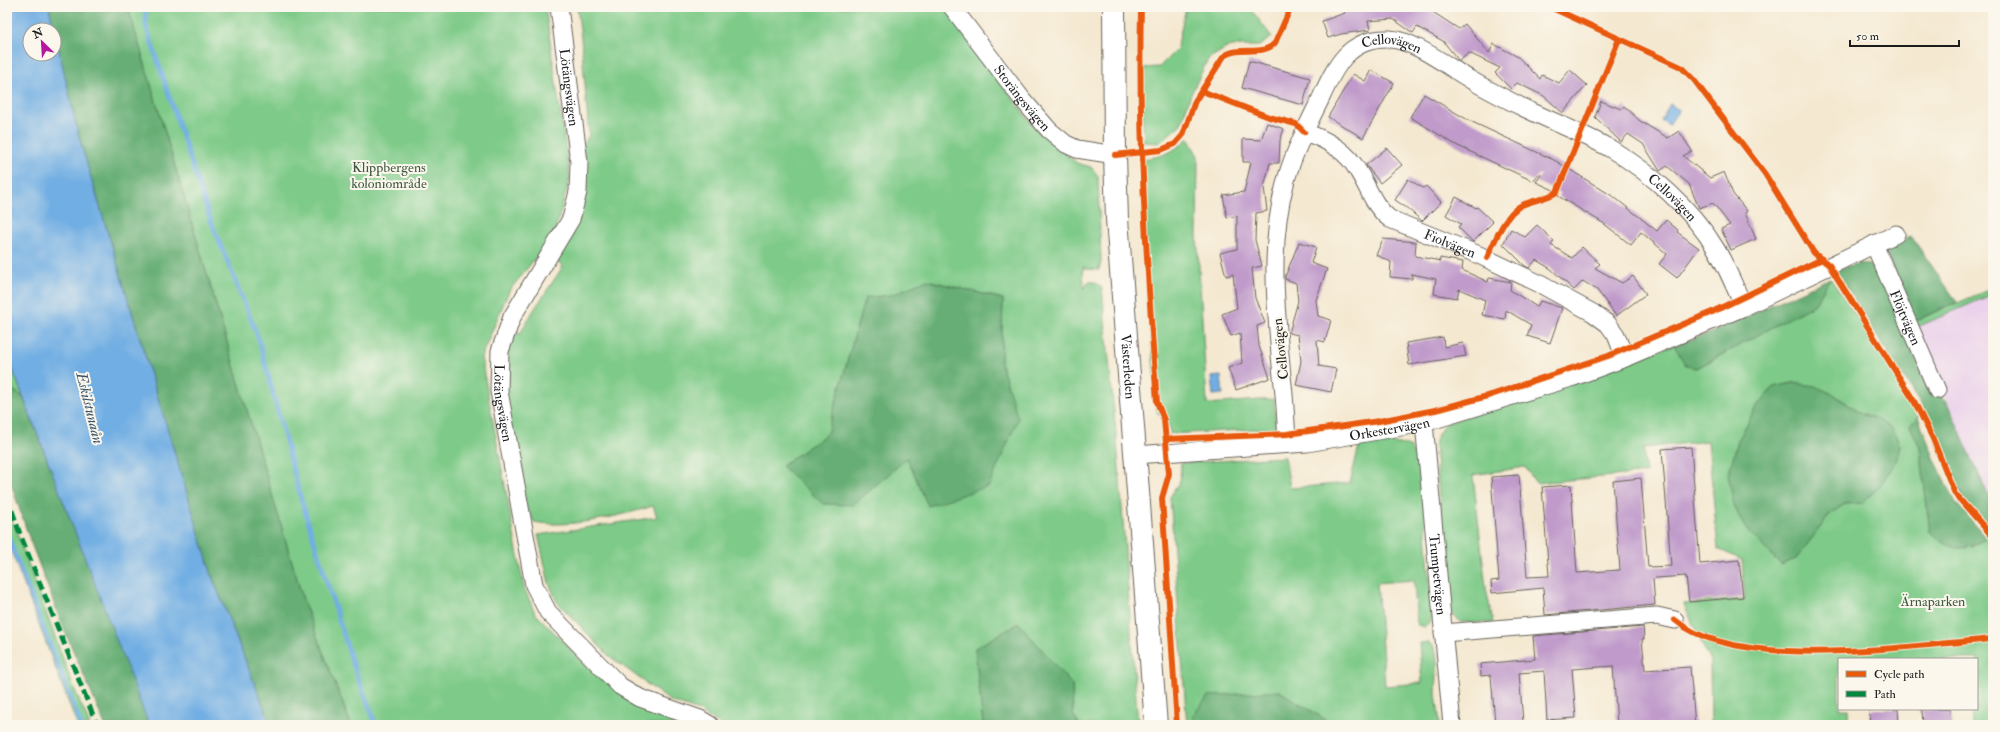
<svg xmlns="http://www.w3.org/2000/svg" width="2000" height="732" font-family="'IM FELL Double Pica',serif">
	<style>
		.built { fill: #ebd1eb }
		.green { fill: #7eca88; stroke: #4d7352; fill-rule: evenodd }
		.forest { fill: #66ae74; stroke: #416548 }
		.water { fill: #71aee3; stroke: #466580; fill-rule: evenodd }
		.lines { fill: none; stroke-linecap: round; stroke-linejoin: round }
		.stream { stroke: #71aee3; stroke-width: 4.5 }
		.building { fill: #bf9aca }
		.street-casing { stroke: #68635b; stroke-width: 19 }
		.secondary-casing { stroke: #68635b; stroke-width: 24 }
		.street { stroke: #fff; stroke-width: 17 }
		.secondary { stroke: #fff; stroke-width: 22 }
		.quiet { stroke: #00873e; stroke-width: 5; stroke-dasharray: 10 5; stroke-linecap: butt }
		.cycleway-casing { stroke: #fbf7ec; stroke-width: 8 }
		.cycleway { stroke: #e8590c; stroke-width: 6 }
		.labels { text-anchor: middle; stroke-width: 4; stroke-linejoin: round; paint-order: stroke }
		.street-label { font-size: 14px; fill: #1c1c1c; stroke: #fbf7ec }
		.park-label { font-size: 14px; fill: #3e5942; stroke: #fbf7ec }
		.water-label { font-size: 15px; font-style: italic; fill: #3e566c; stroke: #fbf7ec }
	</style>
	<rect width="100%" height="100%" fill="#fbf7ec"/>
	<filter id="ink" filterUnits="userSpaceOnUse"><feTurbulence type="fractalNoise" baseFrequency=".025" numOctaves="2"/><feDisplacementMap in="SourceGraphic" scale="8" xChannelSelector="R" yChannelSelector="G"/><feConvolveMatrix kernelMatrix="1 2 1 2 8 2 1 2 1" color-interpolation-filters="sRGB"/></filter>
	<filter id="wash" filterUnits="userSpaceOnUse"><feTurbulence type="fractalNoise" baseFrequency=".012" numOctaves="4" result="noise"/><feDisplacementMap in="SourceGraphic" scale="16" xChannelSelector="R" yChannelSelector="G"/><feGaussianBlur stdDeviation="0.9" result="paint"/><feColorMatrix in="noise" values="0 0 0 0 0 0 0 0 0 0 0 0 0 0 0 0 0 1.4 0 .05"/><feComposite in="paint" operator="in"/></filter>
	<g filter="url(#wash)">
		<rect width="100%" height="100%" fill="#f4e8d0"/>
		<!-- built -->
		<path class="built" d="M1993 294V506L1915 328Z"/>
		<!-- green -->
		<path class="green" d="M128 7H545L570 178 554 235 509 291 481 357 524 588 535 613 584 663 625 692 689 725H351L304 603Z
			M577 7H945L1035 128 1077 163 1091 167 1098 176 1101 262 1099 270 1088 269 1083 267 1084 289 1088 282H1095L1102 288 1118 454 1138 725H1079L1073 714 1072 685 975 648 983 725H722L699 711 670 701 608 655 557 602 549 583 538 535 657 517 653 506C621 516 567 529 534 522L525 504 503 384 510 331 520 334C532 310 549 289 563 266L556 261 579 218 581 149 589 135 581 38ZM927 280 1003 299 1001 364 1018 419 907 458 853 505 782 466 827 434 865 298 891 295Z
			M1186 7H1249L1272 37 1259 46H1230L1208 59 1191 94 1181 124 1159 143 1144 142 1141 68 1159 67 1177 49Z
			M1188 138 1198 156 1197 234 1207 404 1274 399 1276 428 1170 434V428L1157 412 1148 294 1142 159C1161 157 1175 152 1188 138Z
			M1830 278 1868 333 1918 417 1910 426 1920 447 1930 532 1972 547 1986 537 1993 545V725H1972L1971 709H1977V659H1839V709H1848L1849 725H1711L1710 662 1684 604 1745 599 1742 560 1718 549 1708 441 1643 448 1646 473 1536 483 1525 467 1473 475 1486 588 1493 623 1460 622 1448 610 1435 445 1438 434 1445 424 1674 345 1697 368 1815 304ZM1793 383 1835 395 1861 414 1875 418 1893 430 1900 446 1862 503 1845 504 1831 513 1796 559 1728 475 1738 441 1756 407 1774 387Z
			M1993 288V294L1915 328 1912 322Z
			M7 348 23 397 7 386Z
			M1387 441 1410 447 1421 468 1432 610 1431 622 1425 627 1417 625 1414 580 1377 583 1385 686 1422 683 1419 643C1424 643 1430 641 1433 646 1440 655 1436 682 1436 693 1437 704 1439 715 1440 725H1334L1279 691 1192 717 1195 725H1187L1170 497 1180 481 1181 463 1285 457 1290 488 1350 483 1359 446Z
			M7 506 73 686 90 725H77L7 540Z"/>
		<!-- forest -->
		<path class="forest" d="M49 7H128L304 603 351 725H271L213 579 80 141Z
			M1911 236 1957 302 1912 322 1886 252Z
			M1860 263 1877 267 1929 390 1946 400 1993 506V531L1965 501 1949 471 1924 410 1836 270Z
			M1830 278 1815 304 1697 368 1686 366 1674 345 1708 334Z
			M927 280 1003 299 1001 364 1018 419 989 486 928 506 907 458 853 505 823 504 782 466 827 434 865 298 891 295Z
			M1793 383 1815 386 1835 395 1861 414 1875 418 1893 430 1900 445 1896 462 1879 487 1862 503 1845 504 1831 513 1796 559 1781 565 1744 526 1734 506 1728 475 1738 441 1756 407 1774 387Z
			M7 386 23 397 150 725H105L63 627 31 543 7 472Z
			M1918 417 1935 460 1956 503 1986 537C1963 554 1951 551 1930 532L1920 447 1910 426Z
			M1019 623 1072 685 1073 714 1079 725H983L975 648Z
			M1279 691 1334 725H1195L1192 717 1208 696Z"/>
		<!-- water -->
		<path class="water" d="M7 7H49L80 141 213 579 271 725H149L14 373 7 348ZM30 30H54V54H30Z
			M1670 104 1679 110 1669 125 1661 120Z
			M1221 376 1223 394 1213 395 1211 377Z"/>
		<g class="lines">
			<!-- stream -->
			<path class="stream" d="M145 7 146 26 210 219 258 337 301 499 352 662 376 725
				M7 534 81 725"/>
		</g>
		<g id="blocks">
			<!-- building -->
			<path class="building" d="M1344 7H1425L1459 29 1465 24 1489 53 1494 44 1518 57 1540 79 1542 75 1559 83 1570 70 1587 85 1563 113 1544 96 1517 83 1511 89 1495 73 1500 68 1469 53 1459 61 1443 41 1417 27 1413 33 1393 19 1368 21 1370 30 1341 34 1328 38 1322 21 1345 13Z
				M1249 61 1310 78 1303 105 1242 88Z
				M1371 70 1394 83 1363 138 1328 117 1353 74 1365 81Z
				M1424 94 1468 120 1556 161 1614 197 1657 231 1666 220 1678 230 1677 232 1699 248 1677 278 1659 264 1667 254 1641 232 1631 245 1603 223 1558 196 1560 193 1536 182 1541 175 1539 174 1533 181 1456 145 1410 117Z
				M1601 101 1621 109 1624 106 1640 121 1668 138 1679 131 1692 151 1683 156 1710 178 1724 172 1733 194 1747 211 1745 213 1756 239 1731 250 1721 229 1730 225 1713 203 1699 208 1689 184 1667 166 1660 171 1643 144 1628 134 1621 142 1595 117Z
				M1267 123 1284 129 1280 140 1279 163H1270L1264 187 1267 211 1256 213 1255 240 1262 266 1252 268 1255 298 1265 323 1257 326 1259 346 1270 378 1236 390 1228 368 1242 363 1240 333 1231 336 1222 314 1237 308 1233 274 1226 276 1220 253 1237 249V216L1227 218 1223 195 1244 192 1251 162H1243V139L1261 140Z
				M1387 148 1402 165 1380 183 1366 165Z
				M1408 179 1423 188 1426 186 1441 202 1422 221 1407 208 1395 200Z
				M1456 197 1476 208 1477 207 1493 222 1473 242 1458 227 1461 224 1446 215Z
				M1537 225 1554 241 1551 245 1572 258 1582 247 1600 264 1595 268 1622 283 1633 276 1646 294 1616 316 1597 290 1583 281 1574 290 1551 269 1536 260 1529 268 1525 266 1503 244 1511 229 1525 237Z
				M1383 239 1416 242 1415 256 1440 261V258L1463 262 1462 270 1488 282 1489 278 1511 282 1510 290 1537 307 1540 301 1562 308 1550 343 1527 336 1531 325 1506 310 1505 319 1482 315 1485 300 1459 289 1457 298 1434 294 1436 279 1412 274V279L1390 277 1391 262 1376 255Z
				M1299 242 1316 247 1311 263 1327 269 1316 300 1318 316 1331 320 1325 342 1317 340 1319 366 1336 369 1331 392 1296 385 1301 361 1298 335 1289 333 1298 301 1296 283 1285 279V277Z
				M1443 337 1444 347 1463 343 1466 356 1409 365 1406 343Z
				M1691 447 1700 564 1739 560 1743 597 1689 602 1686 576 1656 578 1653 579 1655 605 1545 615 1543 588 1492 593 1491 581 1499 580 1491 477 1519 475 1527 577 1549 576 1542 487 1571 485 1577 573 1620 570 1613 481 1641 478 1648 567 1671 566 1662 449Z
				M1643 627 1644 639H1642L1645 670 1690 667 1695 725H1617L1613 666 1572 669 1576 718 1547 720 1544 671 1519 673 1523 722 1495 724 1491 675 1481 676 1480 664 1535 659 1533 636Z
				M1869 709H1898L1899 725H1870Z
				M1922 709H1950L1951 725H1923Z"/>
		</g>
	</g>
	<g filter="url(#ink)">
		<use href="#blocks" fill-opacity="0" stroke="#68635b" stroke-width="1"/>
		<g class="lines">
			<!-- street casing -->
			<g class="street-casing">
				<g id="street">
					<path id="s1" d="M559 7 579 162 578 192 571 219 512 317 500 351 499 391 534 585 548 612 620 686 640 698 700 719 710 725"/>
					<path id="s2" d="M952 7 1022 99 1049 130 1066 144 1077 149 1115 155"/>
					<path id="s3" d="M1304 132C1326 139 1347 151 1358 171 1369 188 1373 206 1390 219L1479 255 1538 283 1593 313 1608 324 1616 335 1625 358"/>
					<path id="s4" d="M1874 244 1937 390"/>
					<path id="s5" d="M1424 423 1452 725"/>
					<path id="s6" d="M1287 444C1286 421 1285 398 1282 376 1276 310 1268 245 1286 180 1294 152 1307 126 1320 100 1335 67 1348 37 1390 39 1414 40 1450 68 1471 80 1488 90 1506 99 1524 108 1553 122 1583 133 1611 149 1651 173 1692 209 1716 249 1727 267 1735 288 1744 307"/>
					<path id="s7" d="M1135 455 1307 443 1424 423 1571 378 1625 358 1744 307 1896 234"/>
					<path d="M1443 633 1657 616 1675 620"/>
				</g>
			</g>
			<!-- secondary casing -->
			<g class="secondary-casing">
				<g id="secondary">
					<path id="s8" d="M1114 7 1115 155 1117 219 1156 725"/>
				</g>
			</g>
			<!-- street -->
			<use href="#street" class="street"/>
			<!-- secondary -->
			<use href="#secondary" class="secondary"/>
			<!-- quiet -->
			<path class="quiet" d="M7 496 20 534 97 725"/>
			<!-- cycleway casing -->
			<g class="cycleway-casing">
				<path id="cycleway" d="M1141 7C1138 139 1147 270 1157 402L1164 420 1169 474 1162 498 1177 725
					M1550 7 1681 67 1694 80 1765 174 1814 253 1829 265 1914 401 1933 439 1955 494 1993 537
					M1202 91 1269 117 1296 124 1304 132
					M1115 155 1161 150 1175 144 1183 135 1195 101 1224 56C1238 45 1263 57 1275 43L1291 7
					M1487 258C1494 242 1506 212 1522 205 1534 200 1546 199 1557 192L1619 39
					M1166 439 1287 434 1379 421 1440 409 1491 395 1608 356 1712 312 1822 259
					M1675 620C1737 673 1914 645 1993 639"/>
			</g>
			<!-- cycleway -->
			<use href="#cycleway" class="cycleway"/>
		</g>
	</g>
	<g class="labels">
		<!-- street labels -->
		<g class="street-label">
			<text dy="5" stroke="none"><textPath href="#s6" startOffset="455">Cellovägen</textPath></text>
			<text dy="5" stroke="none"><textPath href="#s1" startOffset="81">Lötängsvägen</textPath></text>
			<text dy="5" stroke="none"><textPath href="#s2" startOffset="115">Storängsvägen</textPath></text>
			<text dy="5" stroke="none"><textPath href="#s6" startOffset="779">Cellovägen</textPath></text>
			<text dy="5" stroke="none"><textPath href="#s3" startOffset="191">Fiolvägen</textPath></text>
			<text dy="5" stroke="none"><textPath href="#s4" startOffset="80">Flöjtvägen</textPath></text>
			<text transform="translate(1280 349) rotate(-96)" y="5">Cellovägen</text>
			<text dy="5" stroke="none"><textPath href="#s8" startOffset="360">Västerleden</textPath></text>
			<text dy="5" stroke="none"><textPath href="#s1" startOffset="417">Lötängsvägen</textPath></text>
			<text dy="5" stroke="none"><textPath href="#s7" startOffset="256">Orkestervägen</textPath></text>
			<text dy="5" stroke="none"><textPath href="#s5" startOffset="152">Trumpetvägen</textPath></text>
		</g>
		<!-- park labels -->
		<g class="park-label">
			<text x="389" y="172">Klippbergens<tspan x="389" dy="16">koloniområde</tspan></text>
			<text x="1933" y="606">Ärnaparken</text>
		</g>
		<!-- water labels -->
		<g class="water-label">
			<text transform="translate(90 408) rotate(76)" y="5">Eskilstunaån</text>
		</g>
	</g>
	<!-- margin -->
	<rect width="2000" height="732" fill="none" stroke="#fbf7ec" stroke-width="24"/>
	<!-- legend -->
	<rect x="1838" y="658" width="140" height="52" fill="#fbf7ec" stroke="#a29f99"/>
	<rect x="1846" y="671" width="20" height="6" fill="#e8590c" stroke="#a29f99"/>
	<text x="1874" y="678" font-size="12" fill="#1c1c1c">Cycle path</text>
	<rect x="1846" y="691" width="20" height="6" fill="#00873e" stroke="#a29f99"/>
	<text x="1874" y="698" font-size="12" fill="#1c1c1c">Path</text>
	<!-- north arrow -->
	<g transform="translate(42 42) rotate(335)"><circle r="19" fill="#fbf7ec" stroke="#a29f99"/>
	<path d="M0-3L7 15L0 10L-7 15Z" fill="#b5179e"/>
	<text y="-6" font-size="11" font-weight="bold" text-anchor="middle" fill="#1c1c1c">N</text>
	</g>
	<!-- scale -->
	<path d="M1850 40v6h109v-6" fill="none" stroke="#1c1c1c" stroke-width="2"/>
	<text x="1856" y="40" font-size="12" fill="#1c1c1c" stroke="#fbf7ec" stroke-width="3" paint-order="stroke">50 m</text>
</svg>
